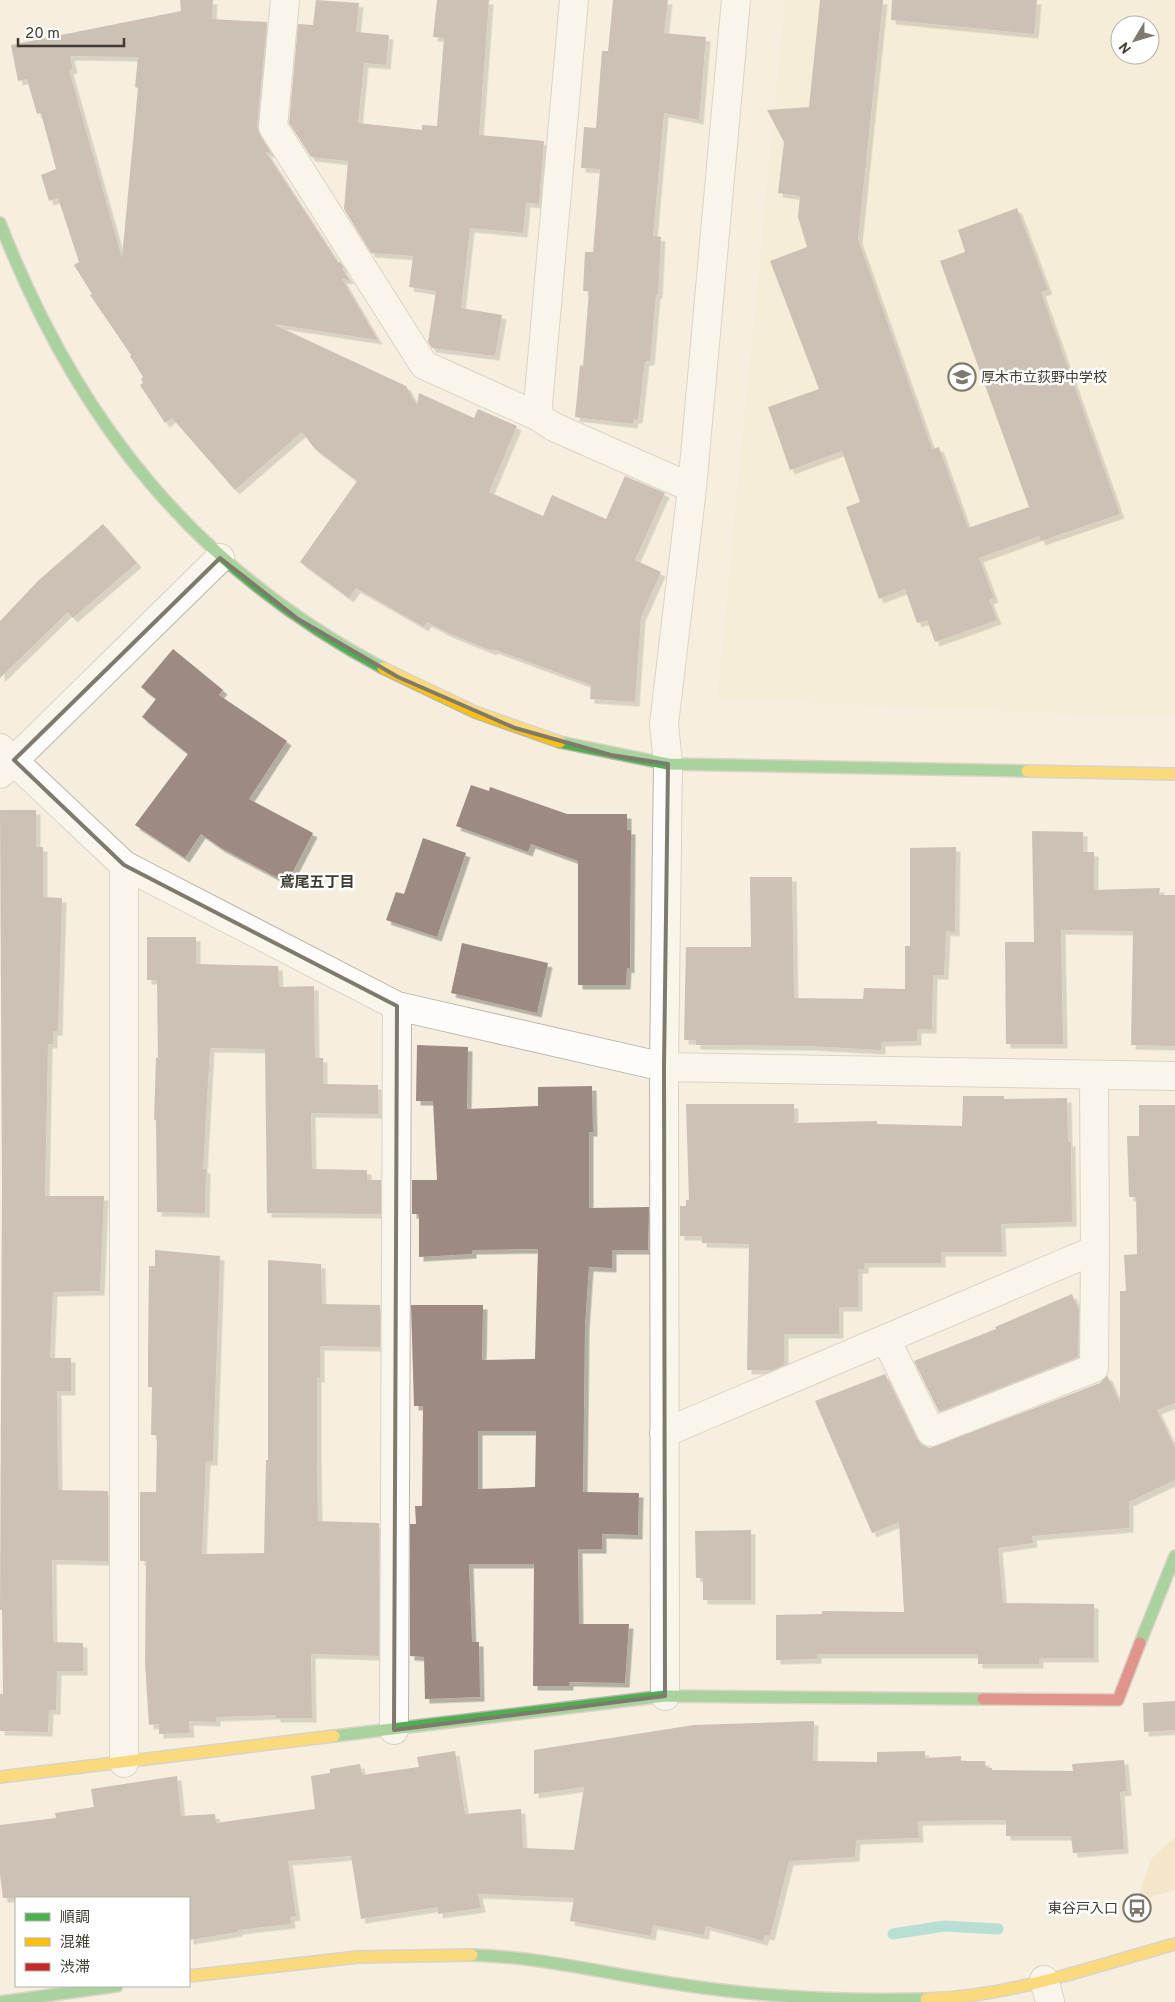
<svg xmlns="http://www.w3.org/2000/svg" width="1175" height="2002" font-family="Overpass,'Noto Sans JP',sans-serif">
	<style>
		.built { fill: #f7ecd0; fill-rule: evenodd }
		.green { fill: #f1deaf }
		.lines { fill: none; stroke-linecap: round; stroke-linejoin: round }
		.stream { stroke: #6acdcb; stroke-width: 11 }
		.building { fill: #9c8a83; fill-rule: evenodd; filter: url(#shadow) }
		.street-casing { stroke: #bab4a8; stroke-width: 30 }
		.fast-casing { stroke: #bab4a8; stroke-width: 14 }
		.slow-casing { stroke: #bab4a8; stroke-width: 14 }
		.jam-casing { stroke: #bab4a8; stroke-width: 14 }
		.street { stroke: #fefcfa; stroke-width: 28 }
		.fast { stroke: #4caf50; stroke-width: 11 }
		.slow { stroke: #ffc107; stroke-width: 11 }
		.jam { stroke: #c62828; stroke-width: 11 }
		.marked { fill: none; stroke: #7f7a6d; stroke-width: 4; stroke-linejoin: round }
		.labels { text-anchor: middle; stroke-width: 5; stroke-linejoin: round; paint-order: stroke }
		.poi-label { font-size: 14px; fill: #403b30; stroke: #fff; text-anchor: start }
		.neighbourhood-label { font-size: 15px; font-weight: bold; fill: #403b30; stroke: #fff }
	</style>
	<defs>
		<filter id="shadow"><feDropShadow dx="4.5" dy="4.5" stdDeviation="0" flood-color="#0004"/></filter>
	</defs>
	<rect width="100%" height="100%" fill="#f5eede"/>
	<!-- built -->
	<path class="built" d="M785 0H1175V718L717 699ZM1120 25H1150V55H1120Z"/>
	<!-- green -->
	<path class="green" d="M1175 1837V1890L1137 1901 1151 1859Z"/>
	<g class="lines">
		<!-- stream -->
		<path class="stream" d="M893 1934 944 1926 998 1929"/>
	</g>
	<!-- building -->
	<path class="building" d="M180 0H213L212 19 267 22 257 126 260 135 271 153 266 152 339 264V261L344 267 342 269 350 280 342 279 378 340 273 324 406 386 417 405 419 393 474 418 478 409 517 426 489 492 543 516 552 495 606 519 625 476 665 493 635 560 661 572 641 617 635 702 590 699 591 685 493 649 492 651 448 633 427 622 424 627 356 588 349 598 300 562 357 481 315 449 302 432 235 490 172 418 165 423 140 385 143 383 141 379 143 377 130 356 131 355 90 295 92 294 74 265 79 262 58 198 49 201 41 175 56 169 41 113 37 114 27 79 18 81 11 45 181 11ZM70 56 138 57 135 87 138 88 122 258 69 70 73 69Z
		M316 0 359 3 356 32 389 35 386 65 364 63 358 123 422 130V125L437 126 444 38 433 37 437 0H489L479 135 544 141 539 204 526 203 523 233 470 228 461 308 502 315 495 356 432 348 428 342 436 291 409 287 413 256 371 253 344 209 348 161 311 157 289 123 298 24 313 25Z
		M613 0H668L664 33 706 37 699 120 664 113 653 236 661 237 658 294H656L650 361H645L638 419H634L633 424 575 417 580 365 583 366 589 291H583L585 252H593L600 169 581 168 584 127 596 128 602 51H608Z
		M820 0H883L858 239 932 449 939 447 968 528 1029 507 940 261 965 252 958 230 1017 208 1048 290 1041 292 1120 514 1041 541 1039 536 979 558 994 598 989 600 997 620 935 642 927 620 917 623 905 589 879 599 846 507 860 502 842 451 790 470 768 407 819 389 770 261 807 247 798 217 800 196 778 193 784 142 767 110 809 107Z
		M892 0H1037L1034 34 891 20Z
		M103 524 137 563 73 618 68 612 0 678V621L39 580Z
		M173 649 223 690 219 695 287 741 249 799 313 833 287 883 221 848 201 834 185 858 135 825 188 754 142 717 156 699 141 687Z
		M471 785 489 791 490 787 567 814H627V830H631L630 969 627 968 626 985H578V861L531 844 528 852 456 826Z
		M0 810H36V847H43V897L62 898 58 1031H53V1044H48L45 1196H104L100 1291 53 1292 50 1358H71V1391H57L58 1490 108 1491V1561L52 1560 53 1642 83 1643V1671H57L56 1710H49L48 1732 0 1731V1694H3L2 1610H0L2 1187Z
		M1032 831 1083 832V852H1094V890L1160 888 1159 895H1175V1046L1131 1045 1133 931 1061 930 1063 1044H1006L1005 942H1034Z
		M423 838 466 853 437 937 386 920 396 892 404 894Z
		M956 847 955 932 946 931 944 975H933L932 1029H917V1041L881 1042V1050L808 1046 696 1045V1040H684L686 947H751L750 877H792L794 998 863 999 864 988 905 989V946H910V848Z
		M147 937H196V964L278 966 279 987 314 986 315 1058H323V1084L378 1085V1114L311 1113 312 1169 367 1170V1180H381V1214L267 1213 265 1049 210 1048 203 1169H206L205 1213 157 1212 156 1120H154L156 1058H158L157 980H147Z
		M462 943 548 963 537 1013 451 993Z
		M417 1045 468 1047 467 1109 538 1106V1087L592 1086 593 1132H589V1208L649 1207 648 1250H612V1268L589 1267 585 1325 583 1492 639 1493 638 1535 602 1534V1549H578L579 1624H629L625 1683 569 1682V1686H533L534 1564H469L472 1642H479L480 1697 425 1699 424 1657 410 1656V1524H416L415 1506H422L423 1406H414L411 1305H483L482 1360 535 1359 538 1249 472 1250V1254L419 1257V1214H412V1180H437L433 1101H416ZM478 1431H536L535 1487 478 1489Z
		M963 1096H1004V1099L1067 1098 1068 1142H1071V1149L1072 1222 1001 1224 1002 1252H941V1263H864V1269H858V1307H839V1334H784V1365L773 1370H747L749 1244 702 1243V1236H680V1206H686V1200H689L686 1104H794V1123L877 1121V1124L962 1126Z
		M1139 1105H1175V1403L1157 1410 1175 1448V1480L1129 1502V1528L1032 1536 1033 1543 998 1548 1003 1603 1094 1604V1658H1039V1664H978V1654H817V1659L776 1660V1615L822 1614V1611L904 1612 899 1522 872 1533 815 1401 885 1374 917 1439 922 1445 930 1448 1100 1383 1107 1375 1120 1403V1291H1126L1124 1255 1137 1254 1136 1197H1129L1127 1136H1139Z
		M155 1250 220 1256 213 1461H206L202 1554 264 1553 266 1460H268V1260L321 1264 322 1304 380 1305V1347L320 1346V1378H317V1461L318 1521 379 1523V1656L311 1654 312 1718H276V1715L216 1717V1722L189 1721 190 1733 159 1734V1724L149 1725 145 1663 146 1561H140V1492H156L157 1435H151L152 1387H148V1348L149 1266H155Z
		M1072 1294 1079 1310 1078 1357 939 1412 914 1361 996 1329 995 1327Z
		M751 1530V1600H703V1578H696L695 1531Z
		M1175 1701V1730L1144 1732 1143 1703Z
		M814 1721 813 1761 877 1762V1752L925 1751V1758L961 1756V1761H985L986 1768H992V1770L1073 1771 1072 1764 1124 1760 1127 1791 1120 1792 1124 1849 1073 1853 1071 1836H1006V1820L918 1821 919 1838 856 1840 855 1857 789 1861 770 1936 765 1935 763 1941 706 1926 704 1935 653 1925 651 1936 570 1921 574 1898 478 1894 481 1908 438 1914V1907L361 1919 351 1856 288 1861 296 1916 290 1917 291 1924 238 1930V1932L189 1940V1898H3L0 1875V1825L56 1818 55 1813 94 1807 91 1789 177 1776 181 1816 215 1814 216 1823 315 1809 311 1776 330 1773V1769L360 1764 362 1775 419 1767 417 1757 455 1751 465 1814 521 1809 523 1848 574 1850 584 1787 534 1794V1750L694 1725Z"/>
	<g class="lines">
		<!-- street casing -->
		<g class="street-casing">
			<path id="street" d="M285 0 273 127 424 365 537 416 574 0
				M537 416 554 427 692 488
				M0 748 124 865 397 1006 664 1067 1175 1076
				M0 774 220 558
				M886 1339 931 1432 1094 1368 1095 1250
				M664 1433 1095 1250 1094 1075
				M665 1696 664 1067 668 764 664 724 692 488 736 0
				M394 1730 397 1006
				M124 1763V865
				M1044 1980 1050 2002"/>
		</g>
		<!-- fast casing -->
		<g class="fast-casing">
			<path id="fast" d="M0 223C77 421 194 568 383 668
				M560 742 668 764 1027 771
				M1140 1643 1175 1556
				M334 1736 665 1696 983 1699
				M472 1955C542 1957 608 1974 677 1984 760 1997 843 2001 926 1999
				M0 2002 117 1986"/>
		</g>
		<!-- slow casing -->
		<g class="slow-casing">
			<path id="slow" d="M383 668 475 712 560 742
				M1027 771 1175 774
				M0 1777 334 1736
				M189 1976 358 1957 472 1955
				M926 1999C1011 1997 1094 1966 1175 1944"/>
		</g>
		<!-- jam casing -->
		<g class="jam-casing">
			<path id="jam" d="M983 1699 1118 1700 1140 1643"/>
		</g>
		<!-- street -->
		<use href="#street" class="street"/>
		<!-- fast -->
		<use href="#fast" class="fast"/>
		<!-- slow -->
		<use href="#slow" class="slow"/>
		<!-- jam -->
		<use href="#jam" class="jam"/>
	</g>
	<!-- marked area -->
	<path d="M0 0H1175V2002H0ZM220 558 298 619 398 677 515 728 611 755 668 764 664 1067 665 1696 394 1730 397 1006 124 865 14 760Z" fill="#f5eede" fill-opacity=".55" fill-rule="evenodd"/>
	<path class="marked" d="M220 558 298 619 398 677 515 728 611 755 668 764 664 1067 665 1696 394 1730 397 1006 124 865 14 760Z"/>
	<!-- icons -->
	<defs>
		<g id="school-ring" transform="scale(1.4375)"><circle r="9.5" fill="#fff" stroke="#7f7a6d" stroke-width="1.5"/><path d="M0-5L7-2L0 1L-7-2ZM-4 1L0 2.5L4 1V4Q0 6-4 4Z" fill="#7f7a6d"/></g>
		<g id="bus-ring" transform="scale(1.4375)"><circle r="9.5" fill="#fff" stroke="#7f7a6d" stroke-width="1.5"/><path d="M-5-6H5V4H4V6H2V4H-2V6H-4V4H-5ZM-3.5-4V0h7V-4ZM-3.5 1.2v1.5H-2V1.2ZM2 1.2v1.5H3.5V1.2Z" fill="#7f7a6d"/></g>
	</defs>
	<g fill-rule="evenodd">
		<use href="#school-ring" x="962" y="377"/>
		<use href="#bus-ring" x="1137" y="1908"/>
	</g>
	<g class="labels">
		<!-- poi labels -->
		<g class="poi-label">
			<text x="981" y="382">厚木市立荻野中学校</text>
			<text x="1118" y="1913" text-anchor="end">東谷戸入口</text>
		</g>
		<!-- neighbourhood labels -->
		<g class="neighbourhood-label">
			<text x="317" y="887">鳶尾五丁目</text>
		</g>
	</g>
	<!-- legend -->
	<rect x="15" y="1897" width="175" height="90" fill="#ffffff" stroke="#b3b1ac"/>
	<rect x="25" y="1913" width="25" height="8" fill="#4caf50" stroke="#b3b1ac"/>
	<text x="60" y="1922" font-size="15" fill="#403b30">順調</text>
	<rect x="25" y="1938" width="25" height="8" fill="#ffc107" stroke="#b3b1ac"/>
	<text x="60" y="1947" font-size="15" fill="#403b30">混雑</text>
	<rect x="25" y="1963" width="25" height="8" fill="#c62828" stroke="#b3b1ac"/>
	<text x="60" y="1972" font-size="15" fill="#403b30">渋滞</text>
	<!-- north arrow -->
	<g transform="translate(1135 40) rotate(232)"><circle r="24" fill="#ffffff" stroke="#b3b1ac"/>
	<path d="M0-4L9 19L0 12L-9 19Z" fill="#7f7a6d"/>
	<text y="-8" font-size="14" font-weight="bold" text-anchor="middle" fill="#403b30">N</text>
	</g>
	<!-- scale -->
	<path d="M18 38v8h106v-8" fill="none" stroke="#403b30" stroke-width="2.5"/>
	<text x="25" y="38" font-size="15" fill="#403b30" stroke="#ffffff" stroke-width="4" paint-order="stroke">20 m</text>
</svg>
